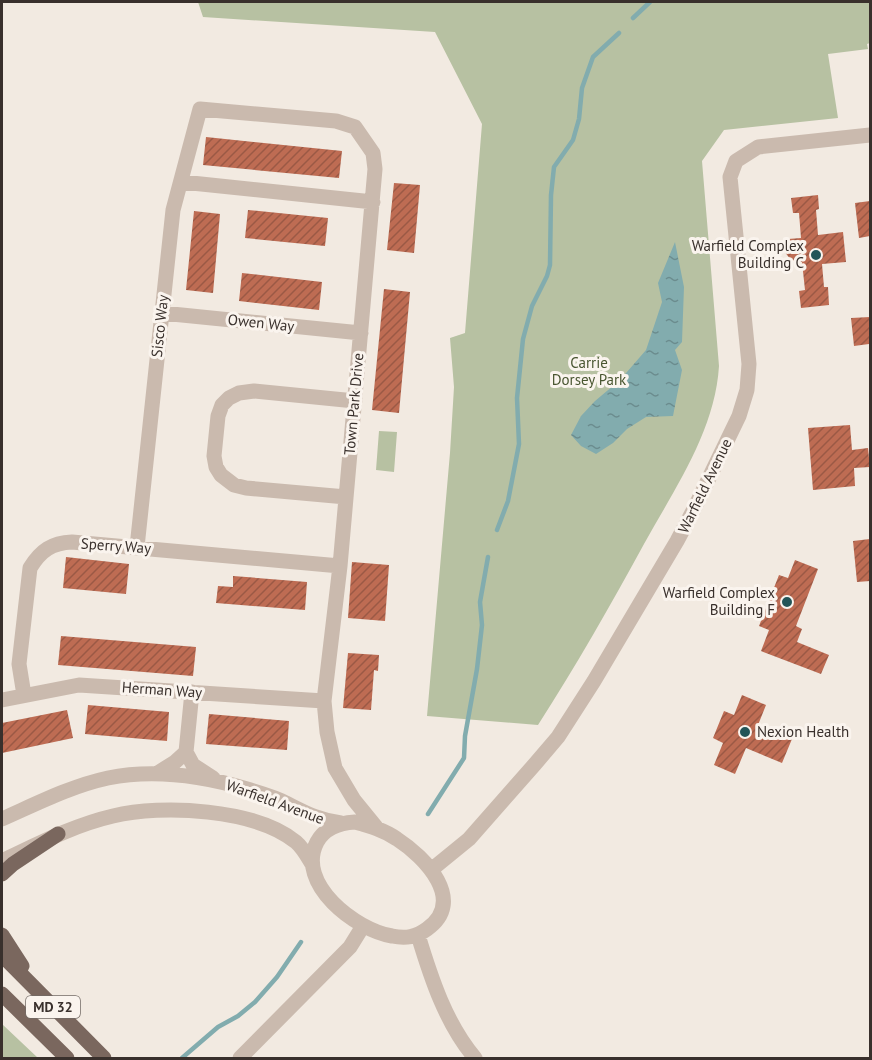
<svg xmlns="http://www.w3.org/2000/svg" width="872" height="1060" font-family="'PT Sans',sans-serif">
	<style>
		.green { fill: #b7c1a2 }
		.water { fill: url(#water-ripples) }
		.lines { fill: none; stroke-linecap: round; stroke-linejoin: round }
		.stream { stroke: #82acae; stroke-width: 4.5 }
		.building { fill: url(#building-hatch) }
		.minor { stroke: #cabaae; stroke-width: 15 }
		.major { stroke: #7a675e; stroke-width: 15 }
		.poi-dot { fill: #235558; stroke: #faf4ee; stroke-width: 2 }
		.labels { text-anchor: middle; stroke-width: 6; stroke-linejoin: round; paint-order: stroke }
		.shield { fill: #faf4ee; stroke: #736b66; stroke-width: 1.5 }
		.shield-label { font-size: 14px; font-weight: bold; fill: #39302c }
		.poi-label { font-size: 15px; fill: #39302c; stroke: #faf4ee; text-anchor: end }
		.street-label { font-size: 15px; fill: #39302c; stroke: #faf4ee }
		.park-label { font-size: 15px; fill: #495631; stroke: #faf4ee }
	</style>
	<defs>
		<pattern id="water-ripples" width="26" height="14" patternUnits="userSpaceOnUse" patternTransform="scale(1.5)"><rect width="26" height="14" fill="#82acae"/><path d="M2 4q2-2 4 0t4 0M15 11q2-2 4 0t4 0" fill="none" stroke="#6b8c8e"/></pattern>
		<pattern id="building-hatch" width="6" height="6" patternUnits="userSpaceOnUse" patternTransform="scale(1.5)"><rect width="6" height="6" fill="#be6c53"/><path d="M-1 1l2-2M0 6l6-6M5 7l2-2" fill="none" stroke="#9b5945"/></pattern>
	</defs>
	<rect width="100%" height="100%" fill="#f2eae1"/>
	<!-- green -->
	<path class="green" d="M198 2H870V43L867 44 868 49 828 54 838 118 724 130 702 161 719 366C715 431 675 488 644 544 610 606 576 666 538 725L427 716 450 453 454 387 450 338 465 333 482 124 435 32 203 17Z
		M379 431 397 432 394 472 376 470Z
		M2 1024 38 1058H2Z"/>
	<!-- water -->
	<path class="water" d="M675 242 684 287 682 342 675 350 682 370 673 416 646 417 627 429 613 443 596 454 581 446 571 435 581 416 595 401 620 380 646 350 662 302 658 283Z"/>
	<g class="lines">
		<!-- stream -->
		<path class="stream" d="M633 18 650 2
			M497 530 508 501 519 444 517 398 523 339 532 306 547 276 550 265 551 195 554 167 573 140 579 119 582 88 593 57 619 33
			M428 814 464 758 465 736 477 669 482 625 480 602 488 557
			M182 1058 218 1027 238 1016 255 1002 277 977 301 942"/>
	</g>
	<!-- building -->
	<path class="building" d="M206 137 342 151 339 178 203 165Z
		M394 183 420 185 414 253 387 250Z
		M818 195 819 209 816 210 818 235 843 232 846 262 822 264 824 287H828L829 305 801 308 799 291 805 290 802 262 791 260 784 251 788 239 801 238 799 213H793L791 198Z
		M870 201V236L859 238 855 203Z
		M248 210 328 218 325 246 245 238Z
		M194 211 220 214 213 293 186 290Z
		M242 273 322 282 319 310 239 301Z
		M384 289 410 292 399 413 372 410Z
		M870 317 869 344 854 346 851 318Z
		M850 425 852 450 868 448 870 467 854 468 855 486 813 490 808 428Z
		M870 539V581L857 582 853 541Z
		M66 557 129 564 126 594 63 588Z
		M795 560 818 569 796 626 802 629 797 642 829 655 821 674 761 651 769 630 759 626 779 575 788 578Z
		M352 562 389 565 385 621 348 618Z
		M233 576 307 582 305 610 216 603 218 586 233 587Z
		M61 636 196 647 193 676 58 665Z
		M348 653 379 655 378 671 374 670 371 710 343 708Z
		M742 695 766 705 758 725 792 739 782 763 746 748 735 774 714 765 723 743 713 738 724 711 734 715Z
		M88 705 169 712 167 741 85 734Z
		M67 710 73 738 2 753V723Z
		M209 714 289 721 287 750 206 744Z"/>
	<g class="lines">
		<!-- minor -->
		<path class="minor" d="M182 182 373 202
			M162 313 361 333
			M346 497 246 488 234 485 221 475 216 467 214 456 218 416 222 405 229 398 239 393 254 391 355 401
			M137 547 173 210 200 109 336 121 355 127 373 153 375 169 340 566 324 701 327 732 335 768 354 800 376 827
			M192 692 186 752 193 765 213 778
			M24 695 19 664 30 568C41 550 52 543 72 542L340 566
			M2 700 79 685 324 701
			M156 774 175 762 186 752
			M2 819C36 804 71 786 108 778 153 769 203 776 247 789 260 793 275 797 286 803 306 813 318 820 341 823
			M355 822C370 826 384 830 397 839 425 857 467 901 427 929 416 937 406 939 392 936 356 930 295 884 317 842 325 827 340 823 355 822Z
			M2 861C38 844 74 825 113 816 162 804 256 809 296 842 303 848 307 856 312 864
			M431 870 469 839 535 764 558 737 594 681 677 541 694 509 739 416 747 390 749 364 730 177 736 161 758 147 870 135
			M418 935C431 978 446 1024 475 1058
			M240 1058 350 947 363 926"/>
		<!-- major -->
		<path class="major" d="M2 874 13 864 58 834
			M2 935 22 966
			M2 955 104 1058
			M2 994 67 1058"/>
	</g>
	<!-- markers -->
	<g class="poi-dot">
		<circle cx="816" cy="255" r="6"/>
		<circle cx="787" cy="602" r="6"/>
		<circle cx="745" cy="732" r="6"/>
	</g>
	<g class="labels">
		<!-- shield labels -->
		<rect class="shield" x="26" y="996" width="54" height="22" rx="4.5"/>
		<g class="shield-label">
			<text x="53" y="1012">MD 32</text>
		</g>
		<!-- poi labels -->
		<g class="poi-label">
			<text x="804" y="251">Warfield Complex<tspan x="804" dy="17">Building C</tspan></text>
			<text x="775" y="598">Warfield Complex<tspan x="775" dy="17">Building F</tspan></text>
			<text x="757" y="737" text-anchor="start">Nexion Health</text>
		</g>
		<!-- street labels -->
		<g class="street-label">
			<text transform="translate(261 323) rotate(6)" y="5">Owen Way</text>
			<text transform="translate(160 326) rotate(-84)" y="5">Sisco Way</text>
			<text transform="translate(354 404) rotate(-85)" y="5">Town Park Drive</text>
			<text transform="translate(705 486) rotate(-64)" y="5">Warfield Avenue</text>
			<text transform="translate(116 546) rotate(4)" y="5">Sperry Way</text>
			<text transform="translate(162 690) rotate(4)" y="5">Herman Way</text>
			<text transform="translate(275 802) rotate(20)" y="5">Warfield Avenue</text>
		</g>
		<!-- park labels -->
		<g class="park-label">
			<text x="589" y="368">Carrie<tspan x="589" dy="17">Dorsey Park</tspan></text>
		</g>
	</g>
	<!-- border -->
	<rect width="872" height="1060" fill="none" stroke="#39302c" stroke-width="6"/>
</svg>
